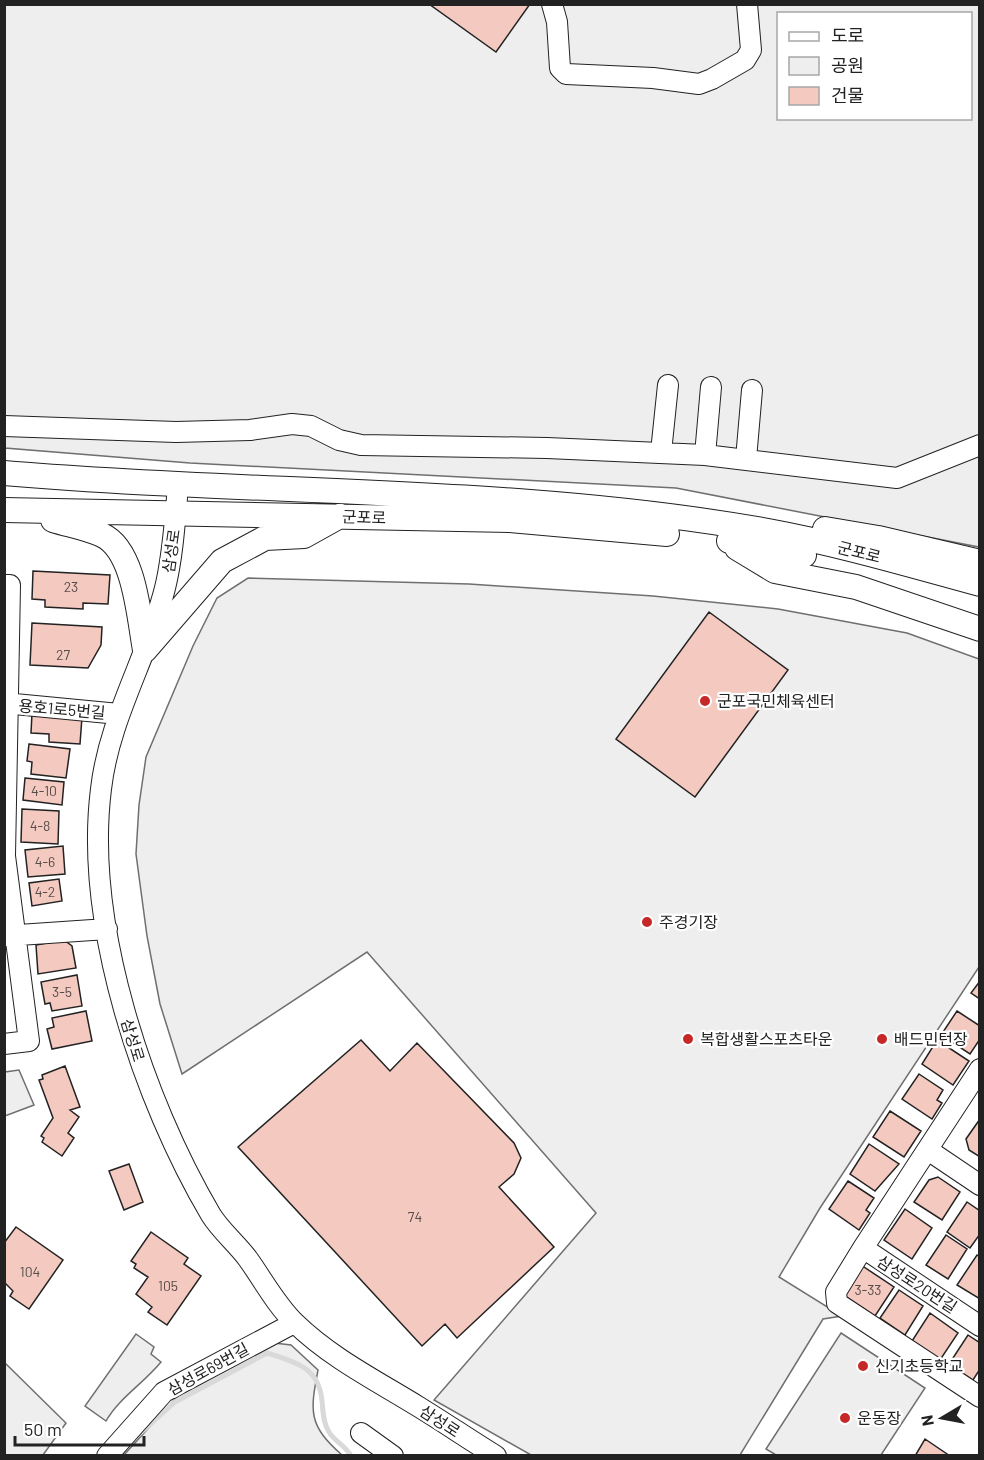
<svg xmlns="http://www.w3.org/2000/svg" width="984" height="1460" font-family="Barlow,'Noto Sans KR',sans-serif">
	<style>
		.green { fill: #eee; stroke: #6f6f6f; stroke-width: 1.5; fill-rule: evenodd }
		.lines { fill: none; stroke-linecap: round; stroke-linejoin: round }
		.stream { stroke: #d9d9d9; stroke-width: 5 }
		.building { fill: #f3c9c0; stroke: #222; stroke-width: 1.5 }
		.minor-casing { stroke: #222; stroke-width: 22 }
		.major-casing { stroke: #222; stroke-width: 26 }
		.minor { stroke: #fff; stroke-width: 20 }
		.major { stroke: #fff; stroke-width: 24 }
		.poi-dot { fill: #c62828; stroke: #fff; stroke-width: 2 }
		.labels { text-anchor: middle; stroke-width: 4.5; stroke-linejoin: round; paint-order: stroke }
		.number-label { font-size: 14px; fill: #564c4a }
		.street-label { font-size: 16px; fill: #222; stroke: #fff }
		.poi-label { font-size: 16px; fill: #222; stroke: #fff; text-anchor: start }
	</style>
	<rect width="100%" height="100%" fill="#fff"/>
	<!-- green -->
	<path class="green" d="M4 5H979V547L676 488 190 463 5 448ZM778 14H970V118H778Z
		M248 578 469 584 653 596 778 609 907 633 979 659V967L820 1208 779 1277 842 1316 823 1319 740 1455H531L434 1400 596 1213 367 952 182 1074 160 1004 147 936 136 854 139 805 146 757 193 646 217 598Z
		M19 1070 34 1105 5 1116V1072Z
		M841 1333 925 1388 881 1455H776L766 1449Z
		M136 1334 154 1347 151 1354 161 1362C144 1383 119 1398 106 1421L85 1406Z
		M266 1342 291 1345 318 1370C310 1412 308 1425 342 1455L123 1456 186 1387Z
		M5 1363 66 1423 43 1455H5Z"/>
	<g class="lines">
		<!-- stream -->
		<path class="stream" d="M137 1436 175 1402 267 1353C295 1362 319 1367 322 1401 323 1411 323 1423 329 1432 335 1442 345 1445 351 1456"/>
	</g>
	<!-- building -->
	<path class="building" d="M429 4H530L496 52Z
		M33 571 110 575 108 604 83 603V609L45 607V600L32 599Z
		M709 612 788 670 695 797 616 739Z
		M32 623 102 627 101 645 88 668 30 665Z
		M32 713 82 717 80 744 49 742V734L31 733Z
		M29 744 70 749 66 778 31 774 32 762 27 761Z
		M25 778 64 782 62 805 23 800Z
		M22 809 59 811 58 844 21 842Z
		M63 846 65 874 28 877 25 850Z
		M59 879 62 901 32 906 29 883Z
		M64 940 72 946 76 968 38 974 36 945Z
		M77 975 82 1006 52 1011 50 1003 45 1004 41 982Z
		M980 981V999L971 993Z
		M86 1011 92 1041 52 1049 47 1029 54 1027 52 1018Z
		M957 1011 980 1026V1039L970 1054 941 1035Z
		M361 1040 390 1071 417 1043 514 1143 521 1158 514 1174 499 1187 554 1247 457 1338 445 1324 422 1346 238 1147Z
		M937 1040 969 1061 953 1085 922 1064Z
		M65 1066 80 1107 70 1110 79 1117 68 1133 74 1138 62 1156 42 1142 44 1138 41 1136 53 1118 39 1080 43 1079 42 1075Z
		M919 1074 943 1090 937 1100 942 1103 932 1119 902 1099Z
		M890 1111 921 1131 904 1157 873 1137Z
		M980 1119V1157L969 1150 966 1139Z
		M869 1144 899 1164 875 1191 850 1174Z
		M129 1164 143 1202 124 1210 109 1171Z
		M938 1177 960 1192 942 1220 914 1202 929 1180Z
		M848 1181 874 1198 866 1210 870 1213 859 1230 829 1209Z
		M967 1202 980 1211V1234L970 1248 947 1232Z
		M905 1209 932 1228 912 1259 884 1240Z
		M16 1227 63 1260 29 1309 10 1296 13 1291 4 1282V1243Z
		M151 1232 188 1258 184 1264 201 1276 167 1325 148 1312 152 1307 136 1294 148 1277 134 1268 136 1264 131 1261Z
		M946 1235 967 1249 948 1279 926 1265Z
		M977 1255 980 1257V1299L957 1285Z
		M861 1265 894 1287 875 1316 842 1294Z
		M899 1290 923 1306 905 1335 880 1318Z
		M930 1313 958 1333 940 1360 912 1341Z
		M968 1335 980 1343V1369L973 1380 949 1364Z
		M925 1439 950 1456H915Z"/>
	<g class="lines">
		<!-- minor casing -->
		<g class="minor-casing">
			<path id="minor" d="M552 4 557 22 560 68 566 74 653 78 699 84 712 79 745 60 751 50 747 4
				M4 426 176 432 250 430 292 424 311 426 339 440 361 445 547 448 705 455 897 478 980 445
				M661 452 668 385
				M705 455 711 387
				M746 459 752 390
				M178 486C175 519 173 556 165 588 148 657 109 718 101 789 84 924 143 1100 211 1215 221 1231 237 1244 248 1259 263 1280 277 1306 295 1323 331 1358 377 1381 419 1407 445 1423 470 1440 496 1456
				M4 585H10L5 856 29 1041 4 1044
				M4 703 119 714
				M4 936 107 929
				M980 1069 863 1248 980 1326
				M928 1150 980 1185
				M863 1248 836 1292 837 1303 980 1397
				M361 1433 393 1456
				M107 1456 164 1392 294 1323"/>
		</g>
		<!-- major casing -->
		<g class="major-casing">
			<path id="major" d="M4 473C258 495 517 486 768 531 839 544 910 565 980 584
				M4 510 510 520 667 534
				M53 520C69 525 87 528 102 535 135 550 139 618 145 650
				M825 529 878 538 980 562
				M729 541 804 555
				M737 548 775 571 856 587 980 629
				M145 650 222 561 265 538 304 536 340 516"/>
		</g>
		<!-- minor -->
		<use href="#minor" class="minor"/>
		<!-- major -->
		<use href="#major" class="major"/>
	</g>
	<!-- markers -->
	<g class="poi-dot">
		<circle cx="705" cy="701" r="6"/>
		<circle cx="647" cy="922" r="6"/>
		<circle cx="688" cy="1039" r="6"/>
		<circle cx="882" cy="1039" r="6"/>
		<circle cx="863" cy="1366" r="6"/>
		<circle cx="845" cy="1418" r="6"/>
	</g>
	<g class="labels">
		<!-- number labels -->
		<g class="number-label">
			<text x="71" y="592">23</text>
			<text x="63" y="660">27</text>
			<text x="44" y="796">4-10</text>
			<text x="40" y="831">4-8</text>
			<text x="45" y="867">4-6</text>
			<text x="45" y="897">4-2</text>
			<text x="62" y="997">3-5</text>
			<text x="415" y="1222">74</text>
			<text x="30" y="1277">104</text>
			<text x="168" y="1291">105</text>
			<text x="868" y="1295">3-33</text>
		</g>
		<!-- street labels -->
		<g class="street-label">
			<text transform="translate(364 517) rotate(2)" y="6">군포로</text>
			<text transform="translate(171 551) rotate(-82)" y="6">삼성로</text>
			<text transform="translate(859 552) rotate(14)" y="6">군포로</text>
			<text transform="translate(62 709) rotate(5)" y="6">용호1로5번길</text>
			<text transform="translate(133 1040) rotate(73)" y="6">삼성로</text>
			<text transform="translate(917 1284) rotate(33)" y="6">삼성로20번길</text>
			<text transform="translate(208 1369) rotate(-29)" y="6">삼성로69번길</text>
			<text transform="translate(440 1421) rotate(33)" y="6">삼성로</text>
		</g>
		<!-- poi labels -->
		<g class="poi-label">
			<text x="717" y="707">군포국민체육센터</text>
			<text x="659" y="928">주경기장</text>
			<text x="700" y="1045">복합생활스포츠타운</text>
			<text x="894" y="1045">배드민턴장</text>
			<text x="875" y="1372">신기초등학교</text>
			<text x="857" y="1424">운동장</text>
		</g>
	</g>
	<!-- border -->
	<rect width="984" height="1460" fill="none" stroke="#222222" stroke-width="12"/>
	<!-- legend -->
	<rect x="777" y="12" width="195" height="108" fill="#ffffff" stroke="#a7a7a7" stroke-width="1.5"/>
	<rect x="789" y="32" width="30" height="9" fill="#ffffff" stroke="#a7a7a7" stroke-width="1.5"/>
	<text x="831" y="42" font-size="18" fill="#222222">도로</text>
	<rect x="789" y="57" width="30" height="18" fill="#eeeeee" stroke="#a7a7a7" stroke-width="1.5"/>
	<text x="831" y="72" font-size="18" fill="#222222">공원</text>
	<rect x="789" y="87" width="30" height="18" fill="#f3c9c0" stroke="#a7a7a7" stroke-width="1.5"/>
	<text x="831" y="102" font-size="18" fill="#222222">건물</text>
	<!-- north arrow -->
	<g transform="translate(942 1418) rotate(260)" stroke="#ffffff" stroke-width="4.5" paint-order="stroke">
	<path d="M0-4.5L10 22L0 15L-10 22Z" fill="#222222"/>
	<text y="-9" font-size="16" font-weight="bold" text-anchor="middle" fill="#222222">N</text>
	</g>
	<!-- scale -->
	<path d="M15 1436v9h129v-9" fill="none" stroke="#222222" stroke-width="3"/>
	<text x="24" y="1436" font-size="18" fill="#222222" stroke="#ffffff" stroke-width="4.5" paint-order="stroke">50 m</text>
</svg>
